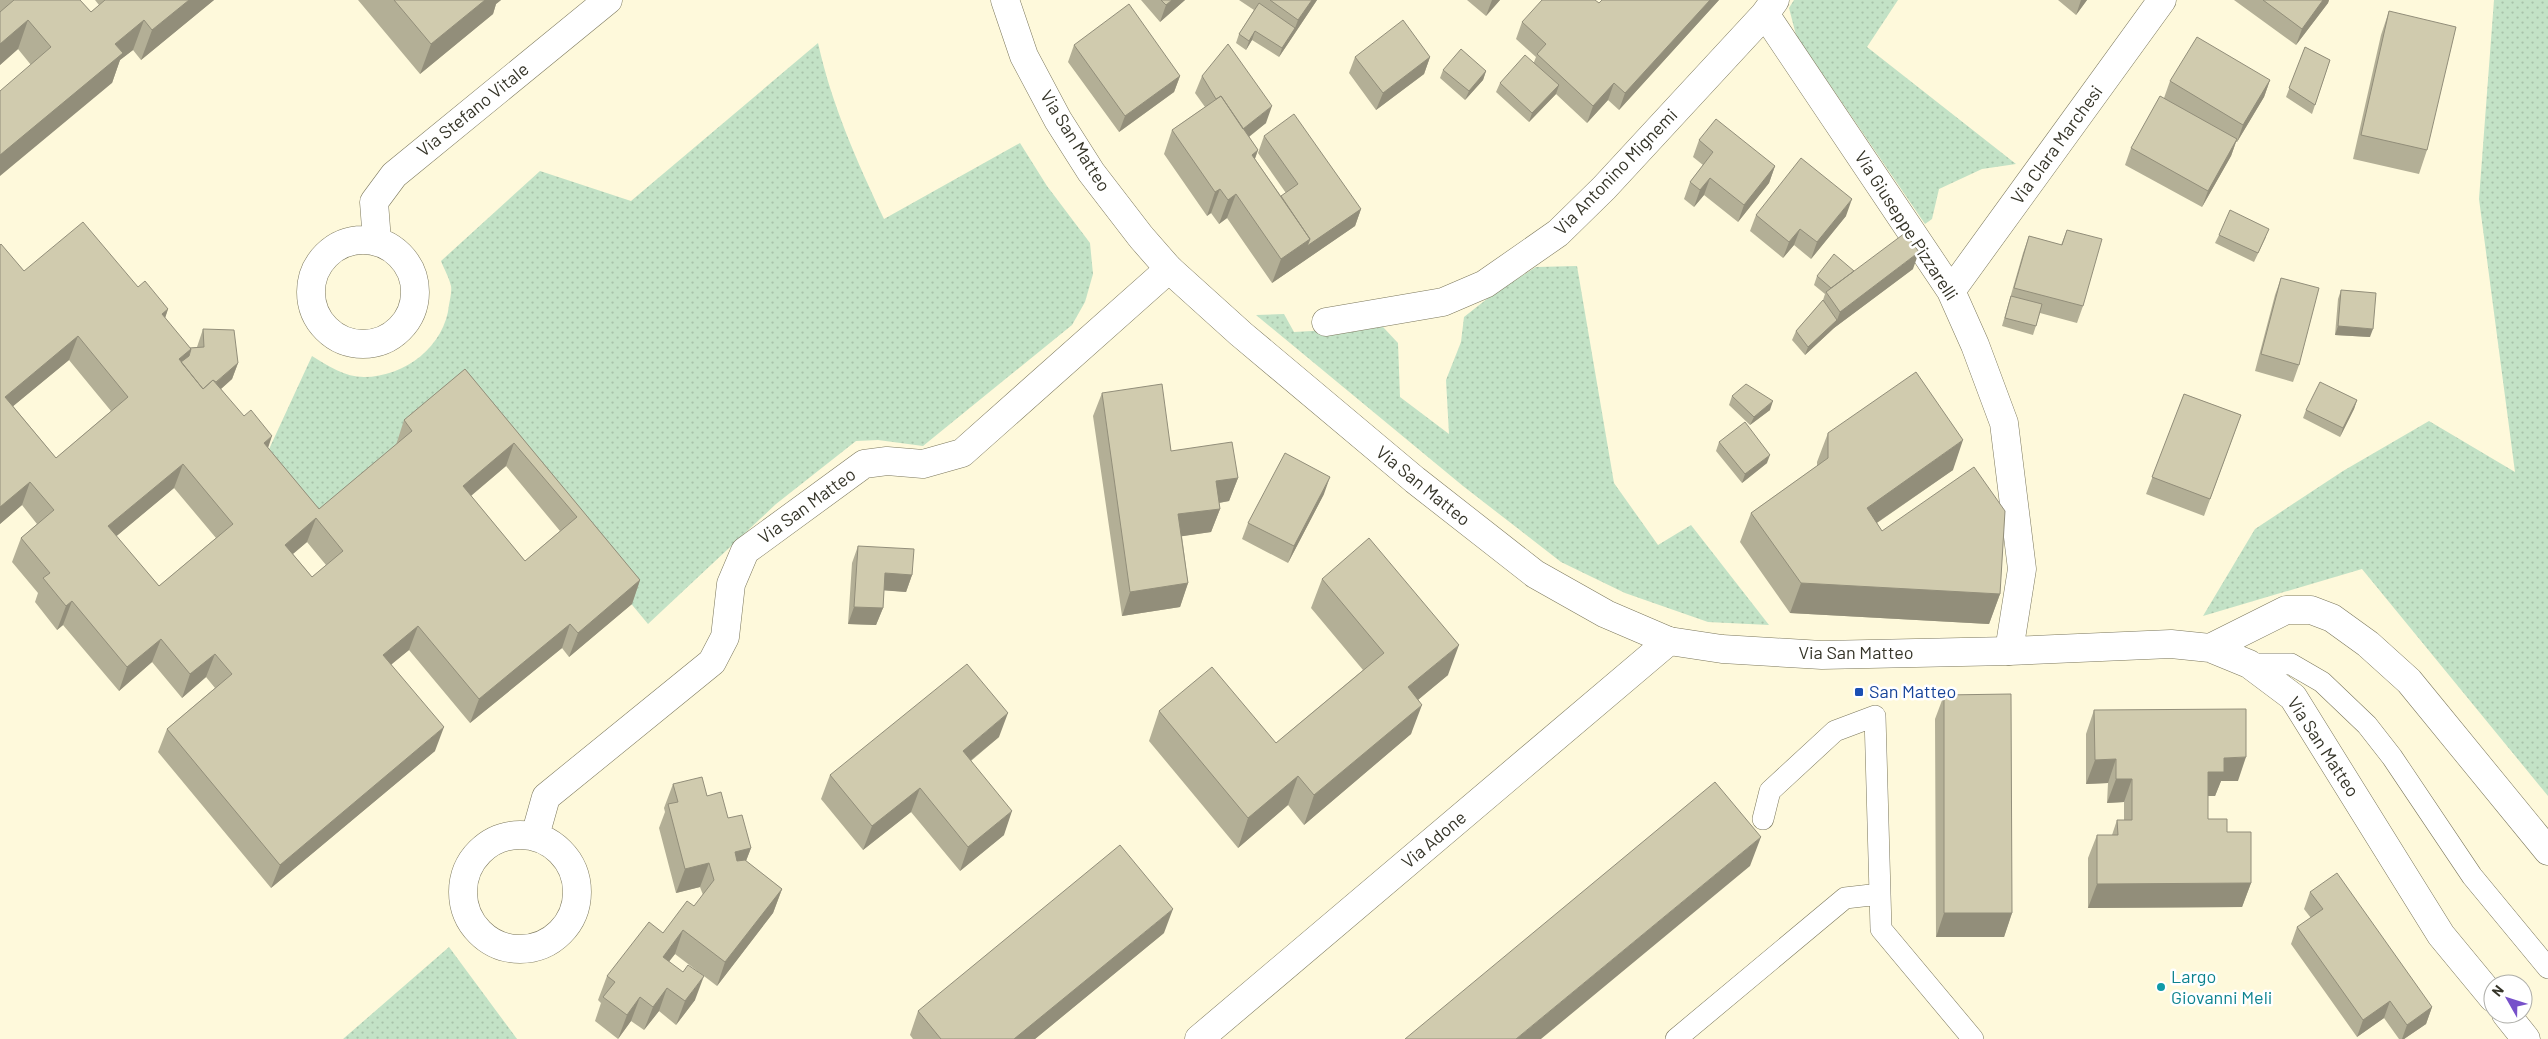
<svg xmlns="http://www.w3.org/2000/svg" width="2548" height="1039" font-family="Barlow,sans-serif">
	<style>
		.grass { fill: url(#grass-dots) }
		.lines { fill: none; stroke-linecap: round; stroke-linejoin: round }
		.service-casing { stroke: #7b775c; stroke-width: 22 }
		.minor-casing { stroke: #7b775c; stroke-width: 29 }
		.tertiary-casing { stroke: #7b775c; stroke-width: 29 }
		.service { stroke: #fff; stroke-width: 21 }
		.minor { stroke: #fff; stroke-width: 28 }
		.tertiary { stroke: #fff; stroke-width: 28 }
		.wall { fill: #b3af96; fill-rule: evenodd }
		.shaded-wall { fill: #928e7a }
		.building { fill: #d0cbae; stroke: #928e7a; fill-rule: evenodd }
		.transit-dot { fill: #1a4fb4; stroke: #fff; stroke-width: 2 }
		.culture-dot { fill: #0f9aa8; stroke: #fff; stroke-width: 2 }
		.labels { text-anchor: middle; stroke-width: 5; stroke-linejoin: round; paint-order: stroke }
		.street-label { font-size: 18px; fill: #353428; stroke: #fff }
		.transit-label { font-size: 18px; fill: #164399; stroke: #fff; text-anchor: start }
		.culture-label { font-size: 18px; fill: #0d838f; stroke: #fff; text-anchor: start }
	</style>
	<defs>
		<pattern id="grass-dots" width="8" height="8" patternUnits="userSpaceOnUse" patternTransform="scale(1.25)"><rect width="8" height="8" fill="#c3e2c6"/><path d="M2 2h.1M6 6h.1" fill="none" stroke="#a8c2aa" stroke-width="1.8" stroke-linecap="round"/></pattern>
	</defs>
	<rect width="100%" height="100%" fill="#fef9db"/>
	<!-- grass -->
	<path class="grass" d="M1794 0H1898L1867 47 2016 164 1982 169 1939 189 1932 219 1925 224 1796 35 1789 8Z
		M2494 0H2548V796L2362 569 2203 616 2255 529 2343 471 2429 421 2515 472 2479 199Z
		M818 43C832 106 857 161 884 219L1020 143 1047 186 1090 243 1093 274 1085 302 1072 325 923 446 878 440 856 441 776 504 648 624 456 393 404 455 310 533 264 460 312 356C328 366 345 377 364 377 405 377 445 346 449 305 450 299 452 291 451 286 449 277 444 269 441 261L540 171 631 201Z
		M1577 266 1614 483 1658 545 1691 525 1769 625 1708 622 1625 593 1561 562 1463 486 1256 315 1284 314 1294 332 1383 327 1398 343 1400 397 1449 434 1446 380 1461 342 1464 317 1497 291 1536 267Z
		M449 947 517 1039H343Z"/>
	<g class="lines">
		<!-- service casing -->
		<g class="service-casing">
			<path id="service" d="M2249 664H2291L2322 682 2367 725 2392 757 2472 876 2548 968
				M1763 819 1770 791 1835 731 1875 716 1881 929 1973 1039
				M1676 1039 1845 898 1880 894"/>
		</g>
		<!-- minor casing -->
		<g class="minor-casing">
			<path id="minor" d="M1775 0 1765 14 1951 291 1975 345 2004 423 2022 569 2009 651
				M311 292a52 52 0 1 1 104 0a52 52 0 1 1-104 0Z
				M377 241 374 202 394 175 608 0
				M1951 291 2162 0
				M1326 322 1443 302 1485 284 1558 233 1604 188 1765 14
				M463 892a57 57 0 1 1 114 0a57 57 0 1 1-114 0Z
				M535 836 546 797 712 662 725 637 731 584 745 551 864 464 887 461 923 464 962 453 1169 269
				M1199 1039 1669 641"/>
		</g>
		<!-- tertiary casing -->
		<g class="tertiary-casing">
			<path id="tertiary" d="M1005 0 1024 56 1058 120 1091 172 1141 237 1169 269 1241 334 1415 480 1535 574 1606 614 1669 641 1722 649 1822 655 2009 651 2171 644 2210 648 2249 664 2293 697 2441 935 2493 998
				M2210 648 2286 610H2311L2332 618 2368 644 2409 681 2548 851
				M2506 1014 2526 1039"/>
		</g>
		<!-- service -->
		<use href="#service" class="service"/>
		<!-- minor -->
		<use href="#minor" class="minor"/>
		<!-- tertiary -->
		<use href="#tertiary" class="tertiary"/>
	</g>
	<!-- wall -->
	<path class="wall" d="M0 0H80L91 12 99 5 95 0H214L141 60 133 50 120 60 112 83 31 65 18 49 0 65Z
		M358 0H501L496 4 493 14 420 74Z
		M1141 0H1185L1160 22Z
		M1239 0H1317L1279 57 1252 40 1246 50 1236 43 1239 34 1254 10Z
		M1467 0H1500L1486 16Z
		M1602 0H1719L1619 110 1608 100 1587 123 1556 94 1529 122 1496 92 1500 83 1534 62 1536 57 1516 39 1522 22 1599 3Z
		M2058 0H2087L2076 15Z
		M2234 0H2329L2328 3 2296 45Z
		M2389 11 2427 150 2419 174 2353 159 2381 35Z
		M1074 45 1180 76 1174 92 1119 132 1068 62Z
		M2305 47 2330 60 2312 114 2286 97Z
		M1355 57H1430L1424 74 1376 110 1349 73Z
		M1443 70 1486 71 1483 80 1465 100 1440 78Z
		M1202 76 1266 123 1249 137 1258 150 1255 159 1281 196 1286 193 1258 153 1264 136 1361 209 1355 226 1272 283 1227 218 1219 224 1211 213 1207 216 1164 154 1172 130 1205 107 1195 93Z
		M2270 80 2264 97 2237 142H2236L2231 156 2202 207 2125 165 2131 148 2164 98 2170 81Z
		M1699 140 1775 166 1769 183 1738 222 1704 195 1694 207 1684 199 1690 182 1703 165 1693 157Z
		M1756 215 1846 216 1811 259 1794 245 1783 258 1750 231Z
		M2067 230 2083 306 2077 323 2040 313 2033 335 2002 326 2023 253 2029 236 2061 245Z
		M2219 235 2266 237 2254 262 2215 243Z
		M0 245 24 271 138 287 168 309 165 318 190 348 197 347 203 329 238 363 232 379 221 389 268 448 319 509 396 445 404 420 465 369 640 580 632 604 569 657 562 648 470 723 409 650 391 664 435 751 271 888 158 752 167 729 215 688 206 677 182 698 152 662 119 691 63 625 57 630 35 602 38 593 12 562 21 538 37 524 22 505 0 524ZM69 360 111 411 56 458 13 406ZM506 466 560 531 525 561 471 496ZM174 488 216 538 159 586 116 536ZM307 542 326 565 312 577 293 554Z
		M1913 269 1834 328 1805 355 1792 340 1796 331 1823 300 1825 294 1814 285 1817 276 1854 271Z
		M2281 278 2299 365 2293 382 2255 371 2275 295Z
		M2341 290 2370 337 2335 335 2338 299Z
		M1102 393 1171 451 1238 478 1229 501 1219 503 1220 509 1211 532 1182 536 1188 583 1180 607 1122 616 1093 416Z
		M2184 394 2241 415 2204 516 2146 494Z
		M1732 396 1770 410 1750 425 1729 405Z
		M2357 400 2354 409 2340 437 2303 418 2306 410Z
		M1828 433 1953 470 1877 523 1882 531 2000 594 1989 624 1790 613 1740 542 1751 513 1817 466V462Z
		M1719 442 1767 463 1742 483 1716 451Z
		M1324 494 1288 563 1242 539 1248 523Z
		M858 546 912 575 906 592 884 590 883 608 876 625 848 624 852 563Z
		M1322 579 1448 675 1418 700 1411 734 1304 825 1288 805 1238 848 1149 741 1159 711 1276 743 1363 670 1311 608Z
		M1944 695 2012 913 2004 937H1936L1935 719Z
		M2094 710 2238 781H2221L2215 796H2208V819L2227 832 2251 883 2242 907 2088 908V858L2097 835H2112L2117 820H2124V802L2107 803 2108 783 2086 784V734Z
		M999 737 971 761 1004 835 960 871 911 812 863 850 821 799 830 775Z
		M673 784 707 796 728 818 751 848 746 861 782 889 773 913 717 986 675 954 669 961 695 1000 676 1025 659 1011 644 1030 631 1021 618 1039 595 1021 601 1003 598 1000 607 976 663 933 694 906 703 895 700 887 676 893 659 828 665 812 664 808Z
		M2310 892 2432 1007 2426 1024 2404 1039H2399L2384 1018 2357 1037 2291 944 2297 927 2311 918 2304 909Z
		M1164 933 1035 1039H913L910 1035 918 1011Z"/>
	<!-- shaded-wall -->
	<path class="shaded-wall" d="M189 0H214L141 60 152 30Z
		M485 0H501L496 4 493 14 420 74 431 44Z
		M1172 0H1185L1160 22 1166 5Z
		M1312 0H1317L1279 57 1282 48 1295 28 1298 20Z
		M1492 0H1500L1486 16Z
		M1710 0H1719L1619 110 1625 93Z
		M2081 0H2087L2076 15Z
		M2323 0H2329L2328 3 2296 45 2302 29Z
		M28 20 18 49 0 65V44Z
		M144 20 133 50 120 60 112 83 0 176V155L115 44Z
		M1255 31 1252 40 1246 50 1249 41Z
		M1430 57 1424 74 1376 110 1383 93Z
		M1486 71 1483 80 1465 100 1469 91Z
		M1180 76 1174 92 1119 132 1125 116Z
		M2270 80 2264 97 2237 142 2243 125Z
		M1614 83 1608 100 1587 123 1593 106Z
		M1559 85 1556 94 1529 122 1532 113Z
		M1272 106 1266 123 1232 150 1238 133Z
		M2237 139 2231 156 2202 207 2208 191Z
		M1258 150 1249 174 1252 155Z
		M1775 166 1769 183 1738 222 1744 205Z
		M1710 178 1704 195 1694 207 1700 190Z
		M1220 189 1211 213 1207 216 1215 192Z
		M1236 194 1227 218 1219 224 1228 200Z
		M1852 199 1846 216 1811 259 1817 242Z
		M1361 209 1355 226 1272 283 1281 259 1310 239Z
		M1800 229 1794 245 1783 258 1789 242Z
		M1919 252 1913 269 1834 328 1805 355 1808 347 1837 320 1840 312Z
		M168 309 160 333 162 314Z
		M2338 326 2373 329 2370 337 2335 335Z
		M78 336 69 360 0 417 5 397Z
		M191 349 183 373 179 359Z
		M238 363 232 379 194 413 201 396Z
		M2357 400 2354 409 2340 437 2343 428Z
		M1773 401 1770 410 1750 425 1754 417Z
		M272 436 264 460V443Z
		M1963 440 1953 470 1856 537 1867 508Z
		M514 443 506 466 454 510 463 486Z
		M1770 455 1767 463 1742 483 1745 474Z
		M183 464 174 488 100 550 108 526Z
		M1330 477 1324 494 1288 563 1294 546Z
		M1238 478 1229 501 1207 505 1216 481Z
		M30 482 22 505 0 524V507Z
		M1220 509 1211 532 1170 538 1178 514Z
		M316 518 307 542 276 568 285 545Z
		M885 573 912 575 906 592 879 590Z
		M640 580 632 604 569 657 578 633Z
		M1188 583 1180 607 1122 616 1130 592Z
		M1801 583 2000 594 1989 624 1790 613Z
		M72 601 63 625 57 630 66 606Z
		M854 607 883 608 876 625 848 624Z
		M570 624 562 648 470 723 479 699Z
		M418 626 409 650 375 678 383 655Z
		M161 639 152 662 119 691 127 667Z
		M1459 645 1448 675 1397 717 1408 687Z
		M215 654 206 677 182 698 190 674Z
		M1422 705 1411 734 1304 825 1314 795Z
		M1008 713 999 737 954 774 963 751Z
		M444 727 435 751 271 888 280 865Z
		M2246 757 2238 781H2221L2215 796H2199L2208 772 2224 758Z
		M2116 759 2108 783 2086 784 2095 760Z
		M1298 776 1288 805 1238 848 1248 818Z
		M2116 779H2132L2124 802 2107 803Z
		M920 788 911 812 863 850 872 826Z
		M1012 811 1004 835 960 871 968 847Z
		M1761 837 1750 866 1541 1039H1516Z
		M751 848 742 871 726 876 735 852Z
		M709 863 700 887 676 893 685 869Z
		M2251 883 2242 907 2088 908 2097 884Z
		M782 889 773 913 717 986 725 962Z
		M1173 909 1164 933 1035 1039H1014Z
		M1944 913H2012L2004 937H1936Z
		M683 930 675 954 654 981 663 957Z
		M704 976 695 1000 676 1025 685 1001Z
		M667 988 659 1011 644 1030 653 1007Z
		M640 997 631 1021 618 1039 627 1015Z
		M2390 1001 2384 1018 2357 1037 2363 1020Z
		M2432 1007 2426 1024 2404 1039H2402L2407 1025Z"/>
	<!-- building -->
	<path class="building" d="M14 0H80L91 12 105 0H189L152 30 144 20 115 44 123 53 0 155V91L51 47 28 20 0 44V12Z
		M394 0H485L431 44Z
		M1161 0H1172L1166 5Z
		M1270 0H1312L1298 20Z
		M1542 0H1595L1599 3 1602 0H1710L1625 93 1614 83 1593 106 1537 54 1546 44 1522 22Z
		M2263 0H2323L2302 29Z
		M1259 3 1295 28 1282 48 1255 31 1249 41 1239 34Z
		M1129 4 1180 76 1125 116 1074 45Z
		M2389 11 2456 27 2427 150 2361 135Z
		M1403 20 1430 57 1383 93 1355 57Z
		M2197 37 2270 80 2243 125 2170 81Z
		M1228 44 1272 106 1243 129 1221 96 1216 99 1202 76Z
		M2305 47 2330 60 2315 105 2289 88Z
		M1461 49 1486 71 1469 91 1443 70Z
		M1525 55 1559 85 1532 113 1500 83Z
		M1221 96 1258 150 1252 155 1310 239 1281 259 1236 194 1228 200 1220 189 1215 192 1172 130Z
		M2160 96 2237 139 2208 191 2131 148Z
		M1294 114 1361 209 1307 246 1310 239 1281 196 1298 184 1264 136Z
		M1716 119 1775 166 1744 205 1710 178 1700 190 1690 182 1713 152 1699 140Z
		M1801 158 1852 199 1817 242 1800 229 1789 242 1756 215Z
		M2230 210 2269 229 2258 253 2219 235Z
		M83 222 138 287 145 281 168 309 162 314 191 349 179 359 203 389 213 380 244 416 251 410 272 436 264 443 319 509 412 431 404 420 465 369 640 580 578 633 570 624 479 699 418 626 383 655 444 727 280 865 167 729 232 674 215 654 190 674 161 639 127 667 72 601 66 606 43 578 50 573 21 538 54 510 30 482 0 507V245L1 244 24 271ZM78 336 128 397 56 458 5 397ZM514 443 577 517 525 561 463 486ZM183 464 233 524 159 586 108 526ZM316 518 343 551 312 577 285 545Z
		M2067 230 2102 239 2083 306 2014 288 2029 236 2062 245Z
		M1905 233 1919 252 1840 312 1826 292Z
		M1834 254 1854 271 1831 288 1817 276Z
		M2281 278 2319 288 2299 365 2261 354Z
		M2341 290 2376 293 2373 329 2338 326Z
		M2011 296 2042 304 2036 326 2005 318Z
		M1823 300 1837 320 1808 347 1796 331Z
		M203 329 234 330 238 363 216 382 213 380 203 389 181 362 189 356 191 349 190 348 204 347Z
		M1916 372 1963 440 1867 508 1882 531 1974 467 2005 511 2000 594 1801 583 1751 513 1828 458V433Z
		M2320 382 2357 400 2343 428 2306 410Z
		M1162 384 1171 451 1232 442 1238 478 1216 481 1220 509 1178 514 1188 583 1130 592 1102 393Z
		M1746 384 1773 401 1754 417 1732 396Z
		M2184 394 2241 415 2210 499 2152 477Z
		M1745 422 1770 455 1745 474 1719 442Z
		M1285 453 1330 477 1294 546 1248 523Z
		M1369 538 1459 645 1408 687 1422 705 1314 795 1298 776 1248 818 1159 711 1212 667 1276 743 1384 653 1322 579Z
		M858 546 914 549 912 575 885 573 883 608 854 607Z
		M967 664 1008 713 963 751 1012 811 968 847 920 788 872 826 830 775Z
		M2011 694 2012 913H1944V695Z
		M2246 709V757L2224 758V772H2208V819H2227V832H2251V883L2097 884V835H2118L2117 820H2132V779H2116V759L2095 760 2094 710Z
		M702 777 707 796 721 792 728 818 742 815 751 848 735 852 737 861 745 860 782 889 725 962 683 930 663 957 683 972 688 965 704 976 685 1001 667 988 653 1007 640 997 627 1015 603 997 615 982 607 976 649 922 663 933 687 901 694 906 714 880 709 863 685 869 668 804 678 802 673 784Z
		M1715 782 1761 837 1516 1039H1405Z
		M1120 845 1173 909 1014 1039H941L918 1011Z
		M2337 873 2432 1007 2407 1025 2390 1001 2363 1020 2297 927 2323 909 2310 892Z"/>
	<!-- markers -->
	<rect class="transit-dot" x="1854" y="687" width="10" height="10" rx="2.5"/>
	<circle class="culture-dot" cx="2161" cy="987" r="5"/>
	<g class="labels">
		<!-- street labels -->
		<g class="street-label">
			<text transform="translate(473 110) rotate(-39)" y="6">Via Stefano Vitale</text>
			<text transform="translate(1075 141) rotate(58)" y="6">Via San Matteo</text>
			<text transform="translate(2057 145) rotate(-54)" y="6">Via Clara Marchesi</text>
			<text transform="translate(1616 172) rotate(-46)" y="6">Via Antonino Mignemi</text>
			<text transform="translate(1906 226) rotate(57)" y="6">Via Giuseppe Pizzarelli</text>
			<text transform="translate(1423 486) rotate(39)" y="6">Via San Matteo</text>
			<text transform="translate(807 506) rotate(-36)" y="6">Via San Matteo</text>
			<text x="1856" y="659">Via San Matteo</text>
			<text transform="translate(2323 747) rotate(57)" y="6">Via San Matteo</text>
			<text transform="translate(1434 840) rotate(-40)" y="6">Via Adone</text>
		</g>
		<!-- transit labels -->
		<g class="transit-label">
			<text x="1869" y="698">San Matteo</text>
		</g>
		<!-- culture labels -->
		<g class="culture-label">
			<text x="2171" y="983">Largo<tspan x="2171" dy="21">Giovanni Meli</tspan></text>
		</g>
	</g>
	<!-- north arrow -->
	<g transform="translate(2508 999) rotate(309)"><circle r="24" fill="#ffffff" stroke="#aeaea9"/>
	<path d="M0-4L9 19L0 12L-9 19Z" fill="#7751ca"/>
	<text y="-8" font-size="14" font-weight="bold" text-anchor="middle" fill="#353428">N</text>
	</g>
</svg>
